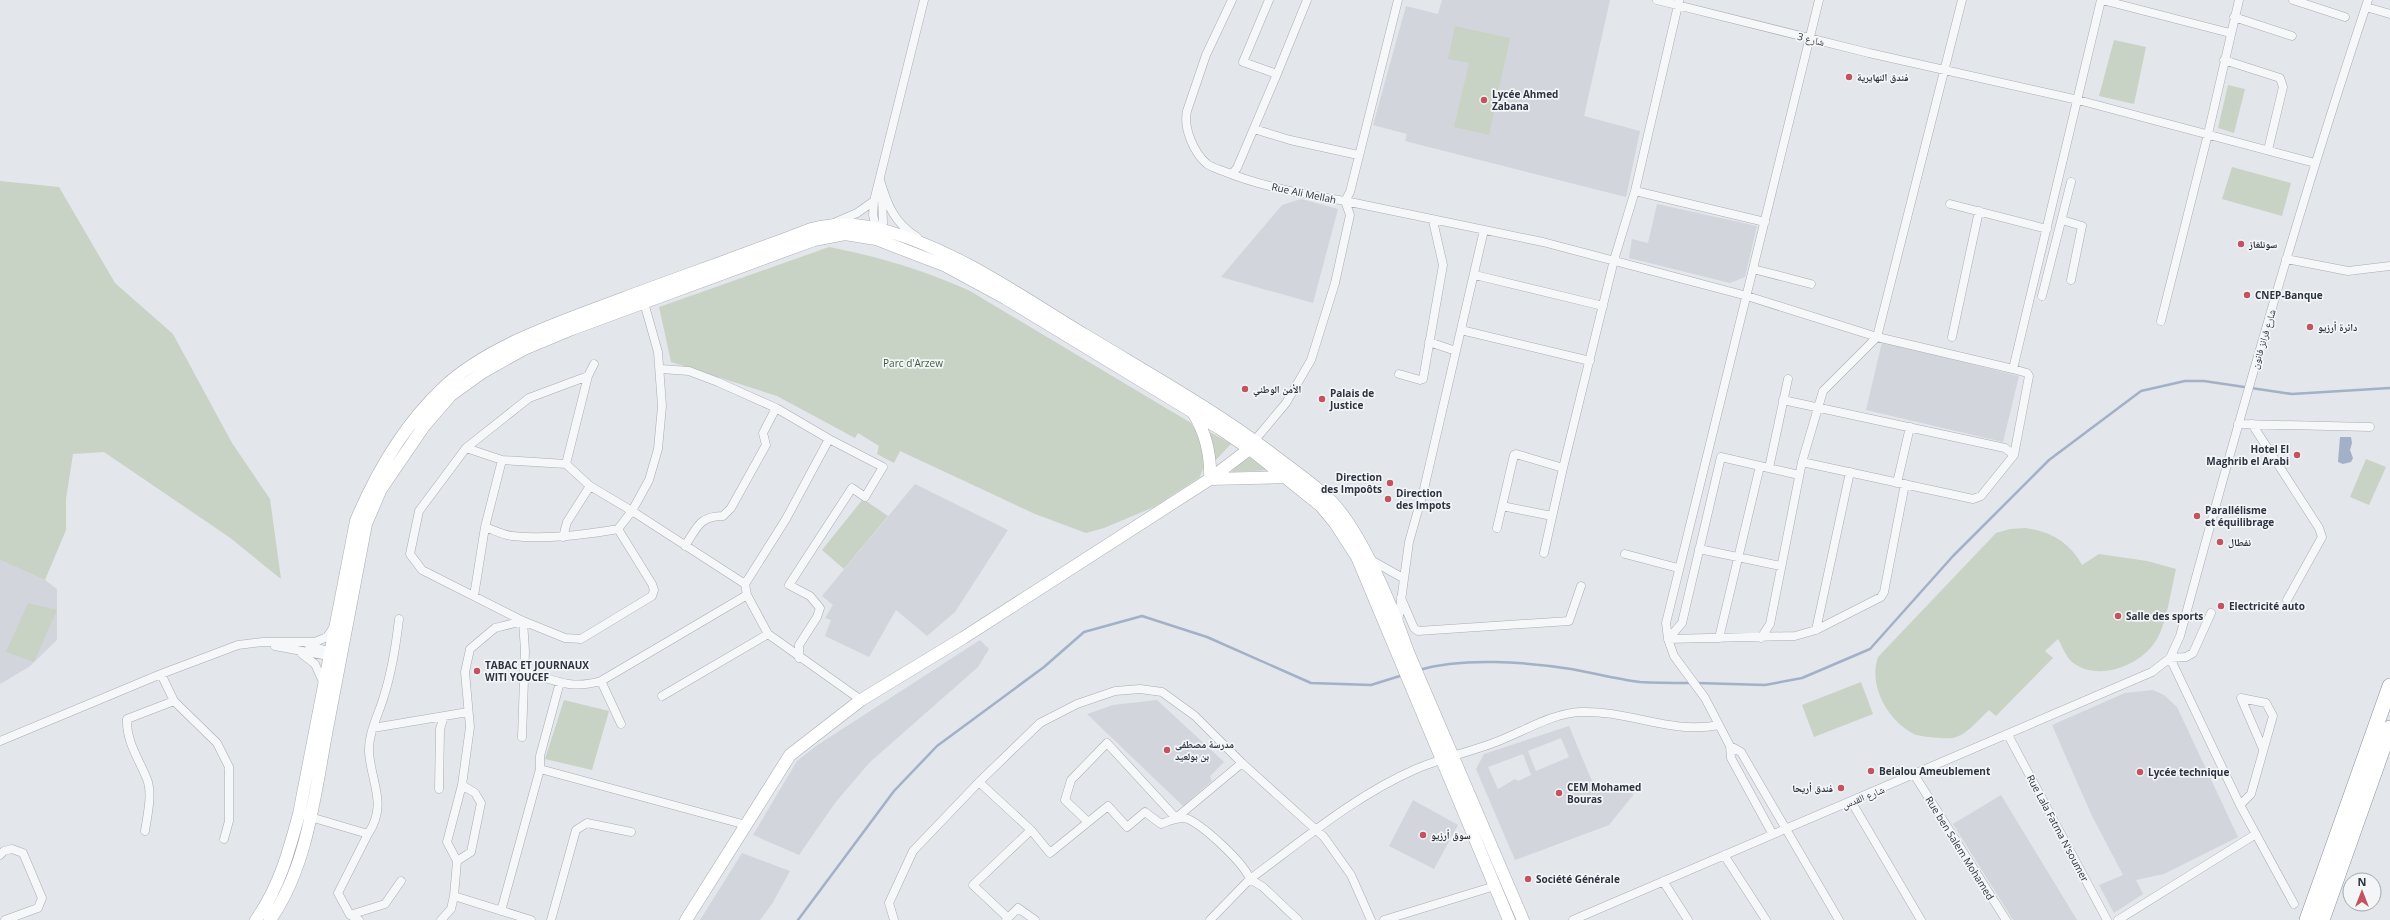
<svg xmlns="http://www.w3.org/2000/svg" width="2390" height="920" font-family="'Open Sans','Noto Naskh Arabic',sans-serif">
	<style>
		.built { fill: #d2d5dc; fill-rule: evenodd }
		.green { fill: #c8d3c5 }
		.water { fill: #a2b1c7 }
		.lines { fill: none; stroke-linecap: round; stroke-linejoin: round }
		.stream { stroke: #a2b1c7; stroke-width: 2.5 }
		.street-casing { stroke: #a8adb4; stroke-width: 9 }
		.secondary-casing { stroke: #a8adb4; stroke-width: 13 }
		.highway-casing { stroke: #8c929f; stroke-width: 16 }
		.street { stroke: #f6f7f9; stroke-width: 8 }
		.secondary { stroke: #fff; stroke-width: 12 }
		.highway { stroke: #fff; stroke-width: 15 }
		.poi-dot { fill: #c3545f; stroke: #f3f5f7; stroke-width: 1.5 }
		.labels { text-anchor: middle; stroke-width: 3.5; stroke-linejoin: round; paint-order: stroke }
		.street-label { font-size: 10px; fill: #2c3341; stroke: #f3f5f7 }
		.poi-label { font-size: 10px; font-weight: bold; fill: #2c3341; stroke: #f3f5f7; text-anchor: start }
		.park-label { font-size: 10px; fill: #3f5b3b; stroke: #f3f5f7 }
	</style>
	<rect width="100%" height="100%" fill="#e3e6ea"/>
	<!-- built -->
	<path class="built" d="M1442 0H1610L1584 116 1640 131 1626 197 1405 141 1407 134 1373 125 1406 6 1438 14Z
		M1301 199 1338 209 1313 303 1221 277 1282 205Z
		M1657 204 1757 226 1745 277 1730 283 1629 258 1632 239 1648 243Z
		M1882 342 2019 376 2003 442 1866 410Z
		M915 484 1008 530 955 612 927 636 896 610 869 657 825 636 831 620 825 618 833 605 822 596Z
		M0 560 45 580 57 589V640L29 667 0 684Z
		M980 640 989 649 978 667 869 763 835 803 799 855 753 835 797 761 816 746Z
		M2153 690 2164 695 2177 707 2238 837 2164 874 2136 880 2143 894 2114 913 2099 885 2123 875 2092 816 2052 725 2125 693Z
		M1157 700 1224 762 1210 776 1212 781 1183 806 1087 714 1113 705Z
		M1569 726 1597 793 1611 788 1634 794 1609 825 1515 860 1476 769 1484 754ZM1561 738 1569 757 1536 771 1528 751ZM1523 754 1531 775 1518 781 1515 779 1498 789 1488 767Z
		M2001 795 2077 920H2013L1953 824Z
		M1413 800 1458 825 1434 869 1389 846Z
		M742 853 790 871 772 904 760 920H700Z"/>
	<!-- green -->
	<path class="green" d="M1455 26 1510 38 1489 135 1454 127 1469 63 1448 59Z
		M2114 40 2146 47 2134 104 2099 96Z
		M2228 85 2245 89 2234 133 2218 128Z
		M2232 167 2291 183 2282 216 2222 199Z
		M0 181 59 187 115 283 173 334 232 443 270 499 281 579 229 537 104 452 73 454 66 499V530L45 580 0 560Z
		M829 247C877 256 926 271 970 291L1191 423 1202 441 1205 463 1200 477 1154 507 1104 528 1086 533 1035 514 900 451 894 463 877 454 879 446 858 433 855 438 777 396 671 362 659 307Z
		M1210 432 1231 444 1214 462Z
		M1247 456 1271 470 1231 472Z
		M2366 459 2386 467 2369 505 2350 497Z
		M863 499 888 516 844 569 822 550Z
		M2025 528C2051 531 2070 543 2082 565L2099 554 2147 561 2176 569C2172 586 2166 624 2158 637 2144 665 2098 683 2072 662 2066 657 2062 646 2058 639L2045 651 2053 658 1996 716 1989 710C1979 719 1967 735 1953 738 1946 739 1920 737 1914 734 1888 721 1868 686 1878 657L1996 533 2010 529Z
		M28 603 57 610 34 662 6 652Z
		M1861 682 1873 714 1814 737 1802 705Z
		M564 700 609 711 592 770 545 759Z"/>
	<!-- water -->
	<path class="water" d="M2340 437H2351L2352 443 2350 450 2353 458 2351 462 2343 464 2338 462Z"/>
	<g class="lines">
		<!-- stream -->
		<path class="stream" d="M1419 670C1462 657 1527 662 1571 669 1594 673 1617 679 1640 682 1657 683 1675 683 1692 683
			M1697 683 1765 685 1802 678 1870 649 1953 556 2049 460 2141 391 2185 381H2204L2292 394 2390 388
			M798 920 894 791 937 746 1044 667 1084 632 1142 616 1207 637 1311 683 1371 685 1403 675"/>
		<!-- street casing -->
		<g class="street-casing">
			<path id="street" d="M1232 0 1206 55 1187 111C1183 128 1194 153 1207 164 1211 167 1218 169 1223 171 1262 187 1304 194 1345 201L1350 215 1335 283 1311 360 1286 403 1255 440
				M1398 0 1350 192 1345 201 1543 242 1747 296 1877 337 2013 369 2027 373 2029 376 2014 455 1981 496 1973 499 1802 462
				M1657 0 1869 53 2078 100 2315 163
				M2102 0 2230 33
				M2293 0 2345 17
				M2366 7 2390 14
				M2234 17 2292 36
				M2224 60 2280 78 2283 87 2268 150
				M1277 74 1307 0
				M1254 129 1290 140 1358 155
				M1232 174 1237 168 1277 74 1243 62 1269 0
				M880 180C887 204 894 223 917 237
				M1635 191 1765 222
				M874 201 873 215 877 231
				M1950 204 2047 229
				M2062 220 2082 226 2071 280
				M834 223 857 213 874 201 924 0
				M877 229 883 223 882 198
				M2286 259 2348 271 2390 266
				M1753 269 1811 284
				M1475 275 1603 306
				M2042 296 2071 182
				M643 299 658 352 662 406 658 449 649 480 632 511 745 584 747 595 768 634 861 700
				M2161 321 2208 134 2239 0
				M1461 330 1590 361
				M1952 337 1979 211
				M1429 342 1456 351
				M661 369 689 371 718 382 776 408 829 439 786 519 745 584
				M2013 369 2101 0
				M1399 374 1420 380 1423 379 1443 265 1433 221
				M1783 400 2005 448 2014 455
				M2238 424 2370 427
				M2252 424 2319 528 2322 537 2287 600
				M466 448 502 460
				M1769 468 1788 379
				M1897 483 1910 427
				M1502 506 1552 516
				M485 527C494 530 503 535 512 536 547 540 584 535 618 529
				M1497 528 1514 455 1516 454 1563 468
				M563 537 567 522 590 486
				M685 546C697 528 699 516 723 516L731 508 766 445 763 433 776 408
				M1699 549 1781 566
				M1544 553 1563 468 1614 260 1635 191 1679 1
				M1625 554 1678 568
				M1369 559 1403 578
				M474 596 485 527 502 460 566 464
				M1401 598 1414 628 1418 631 1569 621 1581 586
				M2211 613 2193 653 2186 657 2170 658 2240 805 2294 904
				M1398 623 1409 542 1424 489 1484 230
				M1816 630 1850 472
				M1719 638 1760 466
				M1761 638 1770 624 1802 462 1823 391 1877 337 1962 0
				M1668 639 1795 636 1816 630 1881 597 1884 592 1905 484
				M1668 639 1682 623 1721 457 1799 475
				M309 645 333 653
				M275 646 334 657
				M302 654 315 664 323 682
				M799 658V645L817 617 820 608 810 596 789 585 852 488 865 497 883 467 829 439
				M524 671C554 680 570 690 601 681
				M662 696 768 634
				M174 701 217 743 229 767V821L224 839
				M621 724 601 681 747 595
				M373 728 468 712
				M2008 735 2107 920
				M522 737 525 651 523 621 422 570 410 554 419 511 466 448 529 398 588 376
				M0 741 161 674 238 645 263 642H315L327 637 333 628
				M1730 746 1741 752 1839 920
				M540 769V756L560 682
				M1915 776 2006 920
				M979 782 1031 830
				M439 789 440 729 444 716
				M1851 801 1921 920
				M2240 805 2251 794 2273 716 2266 703 2241 698 2263 749
				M307 816 368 834 338 893 350 915 359 920
				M1088 822 1065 800 1071 780 1107 743 1176 818 1242 763
				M145 831C147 817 152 797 148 782 140 760 126 743 127 719L174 701 161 674
				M1772 833 1731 758 1730 746 1705 698 1674 656 1668 639 1666 623 1819 0
				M368 834C388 804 371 783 369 752 368 733 379 714 384 696 392 671 396 645 399 619
				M0 855 4 851 12 849 23 853 42 898 38 908 5 920
				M1724 855 1766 920
				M457 861 447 842 462 785
				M1663 881 1688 920
				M501 911 540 769 746 825
				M350 915 385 904 401 881
				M1008 918 1018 908 1035 920
				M441 920 451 909 454 896
				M531 920 454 896 457 861 471 852 481 803 475 793 462 785 470 727 465 672 470 649 495 628 523 621 565 638 581 639 652 596 654 590 652 584 618 529 632 511 590 486 566 464 588 376 594 364
				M551 920 576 830 587 823 631 832
				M894 920 889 903 913 851 979 782 1040 723 1077 704 1115 691 1140 689 1162 692 1195 716 1242 763 1324 837 1351 875 1371 920
				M1006 920 1008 918 973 885 1031 830 1050 853 1108 806 1127 827 1145 812 1161 824C1169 821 1179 816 1188 819 1205 827 1243 862 1250 879 1303 840 1356 795 1416 769 1442 758 1470 752 1496 742 1523 732 1552 713 1581 712 1628 710 1672 735 1719 725
				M1210 920 1250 879 1263 887 1298 920
				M1384 920 1495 886
				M1573 920C1766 836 1960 756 2152 672L2170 658 2180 636C2238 422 2298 210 2368 0
				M2118 920 2256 834"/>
		</g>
		<!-- secondary casing -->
		<g class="secondary-casing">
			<path id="secondary" d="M1194 414C1206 434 1211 456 1210 479L1287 477
				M256 920C279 888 289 851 299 814L356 521C376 473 405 424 443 388 488 345 566 320 624 298 686 275 749 253 811 229 837 223 853 223 879 229 954 248 1020 296 1085 335 1151 375 1218 412 1280 460 1297 473 1316 486 1331 501 1362 533 1393 609 1408 652L1523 920
				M270 920C308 866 315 792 327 729 340 661 353 592 366 524L381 489 424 426 451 395 483 372 524 349 572 329 814 240 845 234 876 239 946 266 1005 298 1219 428 1250 449 1321 506 1335 523 1357 557 1509 920
				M686 920 790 755 861 700 963 638 1210 479 1248 450 1253 443"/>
		</g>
		<!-- highway casing -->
		<g class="highway-casing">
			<path id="highway" d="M2307 920 2390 686
				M2322 920 2390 728"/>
		</g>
		<!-- street -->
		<use href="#street" class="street"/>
		<!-- secondary -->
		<use href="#secondary" class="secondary"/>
		<!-- highway -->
		<use href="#highway" class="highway"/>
	</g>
	<!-- markers -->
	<g class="poi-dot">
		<circle cx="1849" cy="77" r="4"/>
		<circle cx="1484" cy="100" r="4"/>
		<circle cx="2241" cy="244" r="4"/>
		<circle cx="2247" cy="295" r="4"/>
		<circle cx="2310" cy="327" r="4"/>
		<circle cx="1245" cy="389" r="4"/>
		<circle cx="1322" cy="399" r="4"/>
		<circle cx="2297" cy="455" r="4"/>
		<circle cx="1390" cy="483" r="4"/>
		<circle cx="1388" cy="499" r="4"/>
		<circle cx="2197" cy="516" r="4"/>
		<circle cx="2220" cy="542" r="4"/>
		<circle cx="2221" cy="606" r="4"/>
		<circle cx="2118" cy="616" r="4"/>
		<circle cx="477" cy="671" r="4"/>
		<circle cx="1167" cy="750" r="4"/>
		<circle cx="1871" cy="771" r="4"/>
		<circle cx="2140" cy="772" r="4"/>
		<circle cx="1841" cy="788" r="4"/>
		<circle cx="1559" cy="793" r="4"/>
		<circle cx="1423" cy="835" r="4"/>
		<circle cx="1528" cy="879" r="4"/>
	</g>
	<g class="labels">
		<!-- street labels -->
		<g class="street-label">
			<text transform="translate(1811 39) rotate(14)" y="4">شارع 3</text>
			<text transform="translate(1304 193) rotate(12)" y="4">Rue Ali Mellah</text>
			<text transform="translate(2263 339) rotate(-73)" y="4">شارع فرانز فانون</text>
			<text transform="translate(1863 797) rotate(-22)" y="4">شارع القدس</text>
			<text transform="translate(2058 828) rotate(62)" y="4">Rue Lala Fatma N'soumer</text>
			<text transform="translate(1960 848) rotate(58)" y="4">Rue ben Salem Mohamed</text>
		</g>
		<!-- poi labels -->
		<g class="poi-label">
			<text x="1857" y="81">فندق النهايرية</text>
			<text x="1492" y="98">Lycée Ahmed<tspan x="1492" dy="12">Zabana</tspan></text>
			<text x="2249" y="248">سونلغاز</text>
			<text x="2255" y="299">CNEP-Banque</text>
			<text x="2318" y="331">دائرة أرزيو</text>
			<text x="1253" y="393">الأمن الوطني</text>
			<text x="1330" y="397">Palais de<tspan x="1330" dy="12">Justice</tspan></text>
			<text x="2289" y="453" text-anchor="end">Hotel El<tspan x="2289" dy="12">Maghrib el Arabi</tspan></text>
			<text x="1382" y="481" text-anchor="end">Direction<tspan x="1382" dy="12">des Impoôts</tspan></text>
			<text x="1396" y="497">Direction<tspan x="1396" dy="12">des Impots</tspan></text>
			<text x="2205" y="514">Parallélisme<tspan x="2205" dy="12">et équilibrage</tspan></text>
			<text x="2228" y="546">نفطال</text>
			<text x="2229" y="610">Electricité auto</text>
			<text x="2126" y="620">Salle des sports</text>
			<text x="485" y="669">TABAC ET JOURNAUX<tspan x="485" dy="12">WITI YOUCEF</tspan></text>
			<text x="1175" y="748">مدرسة مصطفى<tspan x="1175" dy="12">بن بولعيد</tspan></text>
			<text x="1879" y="775">Belalou Ameublement</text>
			<text x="2148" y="776">Lycée technique</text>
			<text x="1567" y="791">CEM Mohamed<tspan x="1567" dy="12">Bouras</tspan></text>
			<text x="1833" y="792" text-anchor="end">فندق أريحا</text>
			<text x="1431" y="839">سوق أرزيو</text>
			<text x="1536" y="883">Société Générale</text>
		</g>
		<!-- park labels -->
		<g class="park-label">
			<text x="913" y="367">Parc d'Arzew</text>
		</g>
	</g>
	<!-- north arrow -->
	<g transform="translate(2362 892)"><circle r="19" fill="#f3f5f7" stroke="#a3a7ae"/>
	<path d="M0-3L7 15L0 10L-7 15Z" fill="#c3545f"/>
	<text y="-6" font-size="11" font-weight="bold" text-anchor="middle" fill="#2c3341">N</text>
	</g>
</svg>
